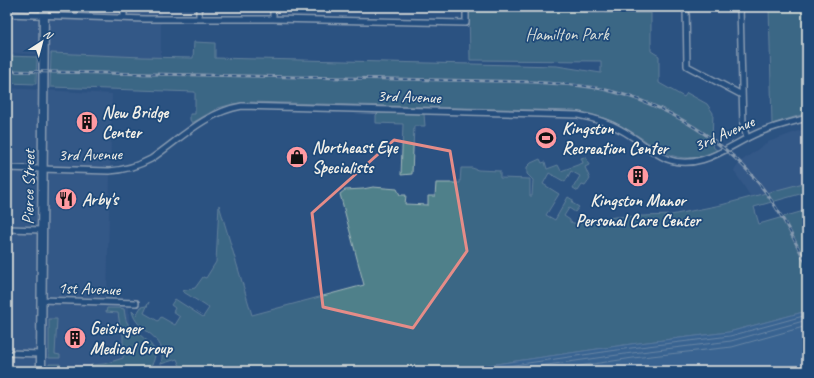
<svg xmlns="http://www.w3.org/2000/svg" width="814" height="378" font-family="Caveat,sans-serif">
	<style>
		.built { fill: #3e5f8e }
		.green { fill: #50808a; stroke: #a2b8b9 }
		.water { fill: #4879a5; stroke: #8da9c0 }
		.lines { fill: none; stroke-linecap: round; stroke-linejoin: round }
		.shore { stroke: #afc1cd; stroke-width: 1 }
		.minor-casing { stroke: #f4f1e8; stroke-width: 8 }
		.primary-casing { stroke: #f4f1e8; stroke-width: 11 }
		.minor { stroke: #1f4a7a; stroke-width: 5 }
		.primary { stroke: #1f4a7a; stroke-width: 8 }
		.rail-casing { stroke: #f4f1e8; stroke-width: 3 }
		.rail { stroke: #1f4a7a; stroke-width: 1.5; stroke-dasharray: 4.5; stroke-linecap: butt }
		.marked { fill: none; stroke: #e58c88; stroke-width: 3; stroke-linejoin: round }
		.labels { text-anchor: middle; stroke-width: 3.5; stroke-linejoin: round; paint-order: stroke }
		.park-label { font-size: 17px; fill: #dbe0da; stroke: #1f4a7a }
		.street-label { font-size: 17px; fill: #f4f1e8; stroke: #1f4a7a }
		.poi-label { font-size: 17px; font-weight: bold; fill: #f4f1e8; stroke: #1f4a7a; text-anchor: start }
	</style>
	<rect width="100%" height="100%" fill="#2b5282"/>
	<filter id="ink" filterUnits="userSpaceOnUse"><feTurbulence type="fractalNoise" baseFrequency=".025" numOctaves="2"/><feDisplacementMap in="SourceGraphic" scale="8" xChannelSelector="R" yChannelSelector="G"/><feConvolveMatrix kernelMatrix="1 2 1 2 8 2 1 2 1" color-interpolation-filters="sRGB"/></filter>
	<g filter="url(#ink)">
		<!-- built -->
		<path class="built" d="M50 7H161V60L7 53V18L50 20Z
			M7 88 112 94 107 296 108 301 129 302V356L83 371H7Z
			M807 128V182L751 197 734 171 740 162 768 142Z"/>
		<!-- green -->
		<path class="green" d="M469 7H584V13H651V51L659 56V83L684 97 687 93 707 104 713 113 712 143 714 148 717 150C673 171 659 146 623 127 608 118 591 114 574 111L250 102 233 104 218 108 192 123 190 120V114H195V92L50 87 51 53 142 57 193 58 194 42 215 43V58L557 66 601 73V61L470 60Z
			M769 7H807V113L772 124Z
			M7 56 37 57 36 84 7 83Z
			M378 113 424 114 425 126H414L412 174 401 175 403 124 376 123V115Z
			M584 157 587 159 589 165 585 167 590 179 585 186 582 185 578 191 573 188 580 176 571 171 565 182 549 173 543 184 559 194 546 215 555 220 568 197 573 200 572 203 579 207 575 212 569 208 564 216 570 220V222L577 224 615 217 671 215 721 205 807 182V192L754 207 759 224 807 210V311L729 332 631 344 449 371H182L177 359 161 364C169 333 136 334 132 311L136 315 141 307 146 306 149 302 144 313 158 321 161 317 175 325 180 317 173 312 175 308 171 305 175 299 203 317 209 308 182 291 195 288 203 277 206 278 216 262 219 205 252 315 364 285 340 194 345 190 363 189 373 187 397 189 400 195H406L405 204 428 205V196H435L436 183H460L461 168H472L478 170 500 171V178L530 179V196H532L533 180 527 174V167L531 163 540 159 542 163 545 162 547 169 558 165 561 171 583 163 581 158Z
			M107 308H120L124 309C125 314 125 320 128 324 138 338 165 344 151 366L137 371H49V364H60V368H91V365L104 364 123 358V327L120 326 118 313 106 312Z
			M49 319H57L55 354 60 355V358H49Z"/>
		<!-- water -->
		<path class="water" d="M807 311V371H449L631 344 729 332Z"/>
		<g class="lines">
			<!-- shore -->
			<path class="shore" d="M473 371 631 348 730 336 807 315
				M505 371 632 353 731 341 807 320
				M546 371 633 358 732 347 807 326"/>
			<!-- minor casing -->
			<g class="minor-casing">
				<path id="minor" d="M199 7V19
					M273 7V19
					M686 7 687 66 742 95
					M740 7 743 125 747 138
					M7 14 145 19H273L466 23V7
					M124 18V7
					M7 168 109 171C124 170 138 166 151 159 180 139 206 112 242 106L578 115C593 118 608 122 621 130 637 138 650 152 667 159 702 172 730 144 760 132 775 126 792 122 807 118
					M7 229 42 230
					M41 300 136 303
					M7 353 41 354"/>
			</g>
			<!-- primary casing -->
			<g class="primary-casing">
				<path id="primary" d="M38 371 41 367V361L44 7"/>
			</g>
			<!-- minor -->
			<use href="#minor" class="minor"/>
			<!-- primary -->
			<use href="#primary" class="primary"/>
			<!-- rail casing -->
			<g class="rail-casing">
				<path id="rail" d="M7 71 533 82C556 84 579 84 602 89 665 103 729 141 767 194 783 216 795 241 807 265"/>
			</g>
			<!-- rail -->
			<use href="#rail" class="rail"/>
		</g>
	</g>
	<!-- marked area -->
	<path d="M0 0H814V378H0ZM394 140 450 151 467 251 413 328 323 307 312 213Z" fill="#2b5282" fill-opacity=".55" fill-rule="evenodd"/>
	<path class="marked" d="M394 140 450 151 467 251 413 328 323 307 312 213Z"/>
	<!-- icons -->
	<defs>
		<g id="building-disc" transform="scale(1.15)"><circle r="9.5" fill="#ff9aa2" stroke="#1f4a7a"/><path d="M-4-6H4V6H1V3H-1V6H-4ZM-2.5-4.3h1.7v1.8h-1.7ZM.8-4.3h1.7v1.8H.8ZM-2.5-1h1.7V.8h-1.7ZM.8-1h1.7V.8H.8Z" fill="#111"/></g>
		<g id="stadium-disc" transform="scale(1.15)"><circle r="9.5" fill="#ff9aa2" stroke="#1f4a7a"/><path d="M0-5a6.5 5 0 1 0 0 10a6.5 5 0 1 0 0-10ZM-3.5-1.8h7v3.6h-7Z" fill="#111"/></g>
		<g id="shop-disc" transform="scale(1.15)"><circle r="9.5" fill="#ff9aa2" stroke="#1f4a7a"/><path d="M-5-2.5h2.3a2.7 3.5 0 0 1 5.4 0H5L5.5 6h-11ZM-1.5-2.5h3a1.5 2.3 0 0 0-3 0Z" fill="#111"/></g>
		<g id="restaurant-disc" transform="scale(1.15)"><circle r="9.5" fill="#ff9aa2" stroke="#1f4a7a"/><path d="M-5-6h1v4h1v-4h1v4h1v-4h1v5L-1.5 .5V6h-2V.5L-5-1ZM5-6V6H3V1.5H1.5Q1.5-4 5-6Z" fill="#111"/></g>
	</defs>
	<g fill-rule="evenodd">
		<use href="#building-disc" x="87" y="122"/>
		<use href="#stadium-disc" x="546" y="138"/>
		<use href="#shop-disc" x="297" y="157"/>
		<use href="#building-disc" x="638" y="176"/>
		<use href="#restaurant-disc" x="66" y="199"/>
		<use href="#building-disc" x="75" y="338"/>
	</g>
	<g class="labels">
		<!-- park labels -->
		<g class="park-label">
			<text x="567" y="40">Hamilton Park</text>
		</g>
		<!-- street labels -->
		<g class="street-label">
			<text transform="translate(409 96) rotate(2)" y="6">3rd Avenue</text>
			<text transform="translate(724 133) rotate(-24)" y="6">3rd Avenue</text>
			<text transform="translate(90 154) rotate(-1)" y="6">3rd Avenue</text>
			<text transform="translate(28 187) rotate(-89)" y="6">Pierce Street</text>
			<text transform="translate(89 288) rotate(2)" y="6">1st Avenue</text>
		</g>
		<!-- poi labels -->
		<g class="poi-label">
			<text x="102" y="118">New Bridge<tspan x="102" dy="20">Center</tspan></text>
			<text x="562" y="134">Kingston<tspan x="562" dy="20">Recreation Center</tspan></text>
			<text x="312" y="153">Northeast Eye<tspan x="312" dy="20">Specialists</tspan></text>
			<text x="82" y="205">Arby's</text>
			<text x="638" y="206" text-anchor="middle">Kingston Manor<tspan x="638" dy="20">Personal Care Center</tspan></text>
			<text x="90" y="334">Geisinger<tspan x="90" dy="20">Medical Group</tspan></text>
		</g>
	</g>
	<!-- margin -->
	<rect width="814" height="378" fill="none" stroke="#1f4a7a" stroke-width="24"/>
	<rect x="12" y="12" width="790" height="354" fill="none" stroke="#f4f1e8" stroke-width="1.5" filter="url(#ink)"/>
	<!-- north arrow -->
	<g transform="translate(42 42) rotate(36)" stroke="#1f4a7a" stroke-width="3" paint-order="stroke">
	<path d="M0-3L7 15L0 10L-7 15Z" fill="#f4f1e8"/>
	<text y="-6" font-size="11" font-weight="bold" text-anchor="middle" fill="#f4f1e8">N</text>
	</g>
</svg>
